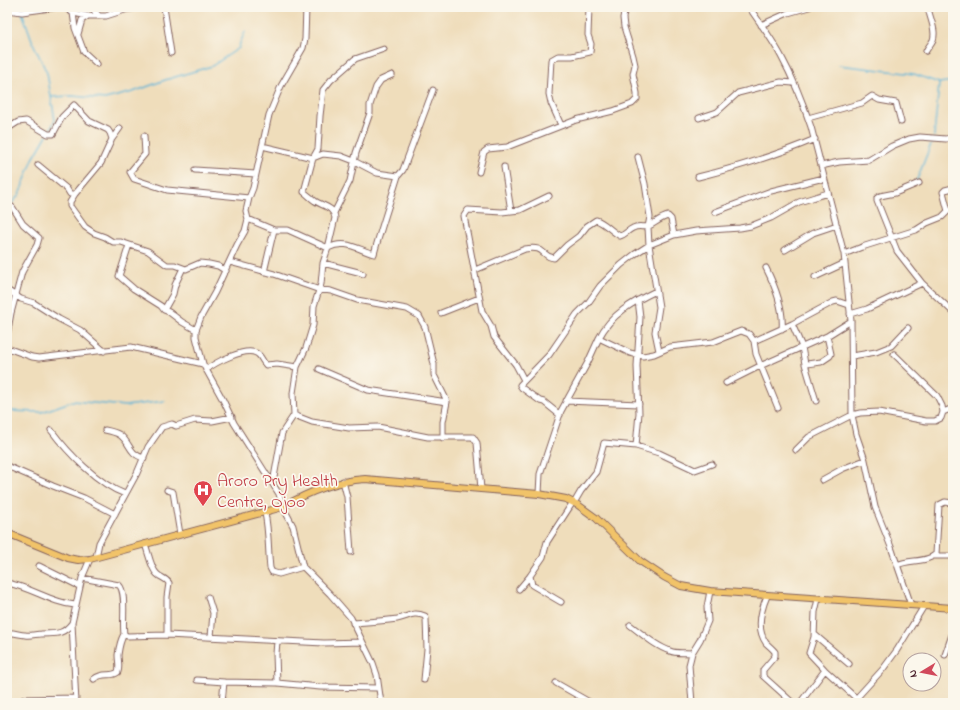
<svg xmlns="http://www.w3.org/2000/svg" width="960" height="710" font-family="'Indie Flower',sans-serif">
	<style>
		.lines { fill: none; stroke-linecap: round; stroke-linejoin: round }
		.stream { stroke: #58b3d6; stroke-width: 1.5 }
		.minor-casing { stroke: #84625d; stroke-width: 7 }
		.major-casing { stroke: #84625d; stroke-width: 8 }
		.minor { stroke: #fff; stroke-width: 5 }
		.major { stroke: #f1c369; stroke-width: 6 }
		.labels { text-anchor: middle; stroke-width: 3.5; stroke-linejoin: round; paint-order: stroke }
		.health-label { font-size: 18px; fill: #be3a42; stroke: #fbf7ec; text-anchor: start }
	</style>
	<rect width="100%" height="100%" fill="#fbf7ec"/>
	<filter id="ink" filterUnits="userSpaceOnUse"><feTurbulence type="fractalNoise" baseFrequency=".025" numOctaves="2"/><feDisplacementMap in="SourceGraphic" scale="8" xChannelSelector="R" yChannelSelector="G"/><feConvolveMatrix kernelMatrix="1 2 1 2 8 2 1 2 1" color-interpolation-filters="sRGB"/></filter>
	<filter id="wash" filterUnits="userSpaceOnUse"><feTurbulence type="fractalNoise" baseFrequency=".012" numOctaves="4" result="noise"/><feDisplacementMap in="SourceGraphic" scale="16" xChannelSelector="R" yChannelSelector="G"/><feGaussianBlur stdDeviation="0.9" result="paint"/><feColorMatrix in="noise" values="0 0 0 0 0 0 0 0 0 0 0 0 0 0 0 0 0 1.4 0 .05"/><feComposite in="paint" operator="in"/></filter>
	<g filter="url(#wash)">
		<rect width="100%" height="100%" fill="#efddbb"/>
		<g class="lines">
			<!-- stream -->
			<path class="stream" d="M22 7V12L33 43 47 73 55 120 49 132
				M839 65 914 74 939 83 953 81
				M51 97 72 96 105 99 133 92 165 80 212 66 239 48 240 43 245 32
				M934 136 939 84
				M916 182 933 139
				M11 204 19 195 33 159 47 135
				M7 411 42 412 73 401 125 406 165 401"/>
		</g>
	</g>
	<g filter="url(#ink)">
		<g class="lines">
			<!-- minor casing -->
			<g class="minor-casing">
				<path id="minor" d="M64 7 73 13 88 16H106L128 9 152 7
					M91 7 99 16
					M164 7 171 53
					M306 7 305 39 303 48 281 86 269 115 253 188 249 198 246 211 248 219 245 231 237 245 215 292 201 317 196 330V337L203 364 223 400 234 423 279 494 283 507 293 526 303 567 330 594 351 618 373 663 377 675 381 703
					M749 7C760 23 772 39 781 56 793 78 803 103 811 127L844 254 851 321 852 415 856 434 865 460 875 507 891 547 911 605
					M7 10 22 12 58 7
					M73 13 75 28 84 52 97 64
					M761 25 788 13 809 7
					M78 34 82 20 88 16
					M926 51C928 47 931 44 933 40 937 30 929 17 928 7
					M7 69 9 80 7 83
					M699 118 717 112 738 93 781 82 793 83
					M808 118 862 103 872 96 879 100 896 103 901 122
					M561 125 551 103 549 94 551 60 558 56H572L590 52 591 44 588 35 589 7
					M7 129 18 122 26 121 48 134H53L62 117 74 105 89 121 108 130 110 133 112 139
					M144 136 145 154 130 172 134 179 167 190 249 198
					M262 146 313 158 323 154 341 156 354 161 377 173 398 176 403 170 433 90
					M638 157 645 184 650 217 648 227 649 245 659 307 655 332 659 351
					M38 165 67 189 70 194H75L70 202V206L85 227 94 233 105 237 113 242H121L148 251 167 265H175L186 269 200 263 209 264 218 266 226 271
					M821 166 839 162 869 160 892 146 909 139 920 137 946 139 953 137
					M504 167 511 211
					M195 170 256 174
					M479 172 484 152 488 149 507 147 576 120 613 111 632 104 637 99V93L633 74 635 65 633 56 624 27 623 18 625 7
					M698 177C738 167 777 155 815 139
					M919 183 895 193 880 196 877 198V201L897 251 904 260 922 283 953 312
					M75 194 101 163 112 139 120 128
					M7 203 13 208 23 224 39 238 37 245 22 272 11 313 7 335
					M715 212 771 191 824 178
					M334 213 350 181 356 153 370 113V105L376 87 381 80 392 75
					M248 219 274 230H288L328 248C345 239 357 249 374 254 381 228 390 202 398 176
					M129 245 119 276 134 289 161 306 164 310 169 312 182 322 196 330
					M785 250 813 233 837 225
					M844 254 862 247 916 230 927 223 942 217 948 211 943 192 945 190 953 188
					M230 262 274 274 317 289 331 291 357 300 407 309 419 316 425 327 434 364V375L445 397 447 402
					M323 263 358 272 363 274
					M766 268C775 286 784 309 782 329
					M475 270 525 249C546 245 541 257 554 258L567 245 579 236 587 226 596 220C604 222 612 232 620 236 625 235 628 230 633 228 638 225 644 228 649 226 654 224 660 218 668 216L671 219 674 235
					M264 272 274 230
					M815 277 845 263
					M7 290 21 299 34 303 59 319 80 330 104 351
					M164 310 173 294 175 285 183 268
					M441 313 479 298
					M850 314 867 309 922 283
					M792 324 802 347 805 364H807L821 362 830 356 831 354 827 336 851 321
					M599 338C611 314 633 302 656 291
					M754 341 756 354 778 408
					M7 348 32 357 39 358 131 347 203 364
					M852 356 876 352 891 346 908 328
					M805 364 816 401
					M319 369 368 390 447 402 443 422V438
					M206 370C214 363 245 347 256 353 261 355 262 361 266 365L277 364 297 367
					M524 380 516 365 494 337 491 326 482 311 464 216 468 210 502 212 520 210 549 196
					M726 383 760 366 827 336
					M566 401 639 404
					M943 412 953 408
					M294 415 312 422 349 428 378 427 428 437H473L477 443 481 489
					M560 415 544 402 540 401 522 388 520 385 549 355 577 314 588 303 600 286 621 265 635 254 649 245 674 235 696 231 740 228 751 226 771 218 799 202 828 193
					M51 430C68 453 98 484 125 494
					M105 430C110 431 115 432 120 435 131 443 128 454 144 458
					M636 446 639 413 637 366 640 317 638 300
					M796 450 809 437 852 415 860 413 879 412 926 421H935L941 418 943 412 942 406 937 396 894 354
					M7 466 53 486 84 498 115 514
					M822 480 842 469 865 460
					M343 481 347 497 351 552
					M273 483 282 433 294 415 293 393 297 367 306 348 313 325 314 306 321 284 323 263 328 248 335 218C334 207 323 206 315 201 311 198 308 195 304 192L313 158 318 149 320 116 323 90 331 80 355 59 384 49
					M167 490 173 492 180 534
					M539 494 540 474 561 411 588 362 599 338 630 353 643 356 654 354 670 347 713 342 741 331 749 334 754 341 792 324 833 302 837 301 849 305
					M574 503 581 491 596 472 604 443 636 446 659 453 695 470 712 464
					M262 512 265 513C269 532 268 550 270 568L272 572 279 574 303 567
					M145 544C148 551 151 569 157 574 161 578 166 578 169 583L167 597V635
					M934 556H953
					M96 557 99 543 137 473 148 447 162 427 172 424 176 426 195 420 212 421 232 417
					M897 565C909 559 926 563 936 554L939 505 945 502 953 503
					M39 566 79 586
					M530 576 532 585 561 602
					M82 578 119 585C127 593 122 621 124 634L127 636 167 635 324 643 362 642
					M7 583C31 587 51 603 75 605
					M519 589 530 576 543 557 547 542 573 502
					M767 596C761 610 756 629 766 643 769 646 773 649 775 652V656L763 670V676L793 703
					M208 597 213 613 211 637
					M818 599 815 612 814 637 809 653 825 670 856 698
					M72 623 76 703
					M353 623C368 622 383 621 397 619 409 617 412 611 425 616L426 619 427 649 424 680
					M630 625C642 634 655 646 670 651 677 654 684 652 692 653
					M7 633C14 632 19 635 25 635 31 636 36 634 41 634 55 633 62 636 72 623L82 578 90 559
					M815 635 849 664
					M277 641 276 654 277 683
					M945 655 953 632
					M94 679C104 671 111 678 118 672 120 666 118 661 118 655 119 647 120 641 124 634
					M197 680 224 682 277 683 320 687 378 688
					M556 683 591 703
					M24 699 76 698
					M222 703 224 682
					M692 703 689 665 692 653 700 640 708 621 707 607 710 591
					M800 703 825 670
					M852 703 883 669 897 650 924 606"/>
			</g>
			<!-- major casing -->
			<g class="major-casing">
				<path id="major" d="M7 533 68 558 78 560 90 559 283 507C308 492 336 481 365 479L539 494 566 499 578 505 596 518 640 561 664 577 681 586 710 591 953 608"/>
			</g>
			<!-- minor -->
			<use href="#minor" class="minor"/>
			<!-- major -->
			<use href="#major" class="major"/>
		</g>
	</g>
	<!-- icons -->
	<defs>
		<g id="hospital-pin" transform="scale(1)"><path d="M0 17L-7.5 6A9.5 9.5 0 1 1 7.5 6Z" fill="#e0444e" stroke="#fbf7ec"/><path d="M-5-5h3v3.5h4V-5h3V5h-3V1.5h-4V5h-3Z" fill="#fff"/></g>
	</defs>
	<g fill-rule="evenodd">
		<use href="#hospital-pin" x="203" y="490"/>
	</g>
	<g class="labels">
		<!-- health labels -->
		<g class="health-label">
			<text x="217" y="486">Aroro Pry Health<tspan x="217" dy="21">Centre, Ojoo</tspan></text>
		</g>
	</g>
	<!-- margin -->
	<rect width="960" height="710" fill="none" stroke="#fbf7ec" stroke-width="24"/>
	<!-- north arrow -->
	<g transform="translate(922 672) rotate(260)"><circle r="19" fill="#fbf7ec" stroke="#b4a19f"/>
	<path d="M0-3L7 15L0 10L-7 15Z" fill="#d1495b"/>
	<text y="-6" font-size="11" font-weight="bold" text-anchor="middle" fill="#4a1f2b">N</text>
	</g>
</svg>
